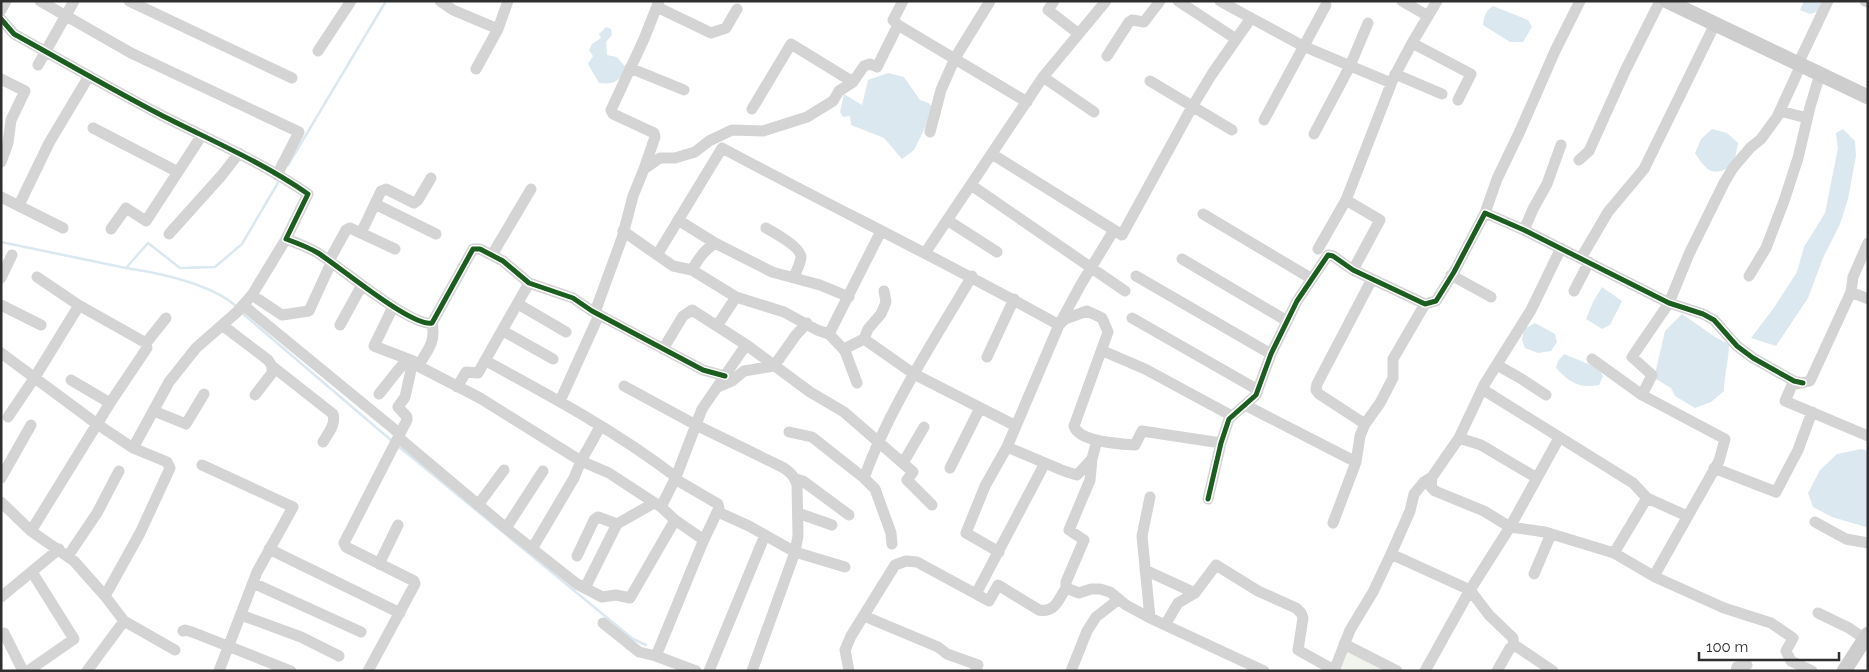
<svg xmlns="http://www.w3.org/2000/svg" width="1869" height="672" font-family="Raleway,sans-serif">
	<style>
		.green { fill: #f1f4ec }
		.water { fill: #dbe8f0 }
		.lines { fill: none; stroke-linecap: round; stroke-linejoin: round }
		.stream { stroke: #dbe8f0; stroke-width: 2.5 }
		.street { stroke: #d4d4d4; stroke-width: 11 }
		.secondary { stroke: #cdcdcd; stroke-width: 15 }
		.cycleway-casing { stroke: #fff; stroke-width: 8 }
		.cycleway { stroke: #1b5e20; stroke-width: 5 }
	</style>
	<rect width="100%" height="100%" fill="#fff"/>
	<!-- green -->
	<path class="green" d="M1345 647 1390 671H1336Z"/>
	<!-- water -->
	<path class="water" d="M1804 1H1822L1817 12 1810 14 1800 10Z
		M1493 6 1528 20 1532 27 1523 42H1510L1483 25C1484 17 1485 11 1493 6Z
		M606 27 611 29 612 35 606 42 607 55 617 57 627 69C619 81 614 85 599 83L588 64 593 56 589 50 592 44 601 38 599 34Z
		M888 73 904 77 920 100 929 103 934 110 914 150 902 159 884 138 851 125 850 116 843 117 840 112 844 94 862 105 868 80Z
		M1712 129 1727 133 1738 143 1734 164C1714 178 1707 172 1695 153L1701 139Z
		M1843 129 1855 141 1856 156 1848 199 1840 224 1823 258 1808 298 1776 346 1751 338 1773 309 1797 272 1804 247 1825 213 1838 148 1836 133Z
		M1602 287 1622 301 1610 325 1602 329 1586 319 1593 302Z
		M1682 314 1715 337 1729 344C1729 360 1724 375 1724 391L1711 402 1695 408 1675 396 1671 388 1654 378 1665 331Z
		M1535 323 1555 334 1557 342 1551 351 1538 353 1525 348 1522 340 1524 329Z
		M1564 354 1598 368 1603 376 1599 385C1581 389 1568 382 1556 368L1558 361Z
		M1861 449 1868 451V526L1866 527 1832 517 1813 507 1808 493 1820 470 1837 454Z"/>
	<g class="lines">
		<!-- stream -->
		<path class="stream" d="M288 165 386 1
			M1 242 126 268 148 243 180 268 215 267 242 244 279 181
			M126 268C159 273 212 284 237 307
			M242 313 392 441
			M398 446 633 639 646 645"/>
		<!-- street -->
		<path class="street" d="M40 1 131 53 299 132 277 175
			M129 1 292 78
			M440 1 453 10 498 29
			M903 1 893 20 898 25 1027 102
			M1054 1 1048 10 1075 31 1078 35
			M1178 1 1236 39
			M1220 1 1251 18
			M1402 1 1428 16
			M1865 1 1868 2
			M657 7 711 33 726 28 737 9
			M1 10 6 1
			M1 19 14 34C63 61 111 89 161 115 210 140 262 162 308 194L286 239C297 243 308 247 318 253 339 266 411 327 432 323L473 249H480L503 261 529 283 573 298 592 311 703 370 725 376
			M1412 43 1471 74 1458 100
			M318 51 351 1
			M1107 56 1129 22 1132 20 1144 22 1160 1
			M1798 64 1828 1
			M38 65 74 1
			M630 68 684 90
			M476 69 498 29 508 1
			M1395 74 1442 94
			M1043 77 1094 112
			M1 79 25 91 11 120 8 143 1 162
			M1150 81 1232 130
			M752 109 791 44 853 82 864 66 870 64 877 67 898 25
			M1780 111 1807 118
			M1264 120 1326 5
			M93 128 178 172
			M930 132 941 90 955 58 990 1
			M1314 134 1350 66 1368 23
			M992 154 1122 235 1192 107 1212 74 1251 18 1303 46 1391 83
			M1579 160 1589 151 1625 71 1660 1
			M644 169 655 137 654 133 613 114 611 110 644 39 659 1
			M971 185 1125 291
			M1 197 63 228
			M375 204 436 234
			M19 205 49 143 89 76
			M1485 213 1497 179 1520 131 1555 51 1580 1
			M1203 214 1312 279
			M678 220 715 243
			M947 220 997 252
			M766 228C775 233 802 248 801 258 800 264 796 272 794 277
			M111 229 126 208 146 221 202 135
			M1524 230 1533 209 1547 184 1561 145
			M623 231 673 266 692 270 736 297 784 312 817 330 829 334 845 351 857 383
			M361 233 381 191 386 189 414 203 418 200 431 178
			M169 234 222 175 239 153
			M1868 243 1853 277 1851 292 1810 381 1792 385 1785 401 1868 436
			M1561 248 1531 310 1484 385 1459 438 1432 477 1431 487 1435 491 1484 511 1510 527 1545 532 1614 553 1655 577 1724 608 1771 623 1793 638 1786 651 1791 661 1812 671
			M1318 249 1346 200
			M925 253 1043 77 1106 1
			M492 255 531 189
			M657 255 722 148C834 208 948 263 1059 325L1065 319 1087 311 1102 318 1108 332 1074 426C1079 442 1120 444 1135 445L1142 431 1221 443
			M1581 258 1608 212 1644 169 1715 24
			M1182 259 1287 321
			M329 261 346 230 350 228 395 249
			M692 270C698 259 704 250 715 243L772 272 820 285 849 297
			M1353 270 1380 220 1346 200 1393 79 1412 43 1437 1
			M1451 275 1491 297
			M1136 276 1271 354
			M1749 276 1766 248 1784 201 1798 158 1810 107 1820 74
			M37 277 80 306
			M1 278 12 255
			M1574 291 1589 262
			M1851 292 1868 299
			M252 295 286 239
			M518 304 566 332
			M1 305 41 325
			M243 305 400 434
			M393 307 374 346 413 361 418 366 480 398 581 461 609 473 661 507
			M595 312 622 238 633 196 644 169 660 158H675L695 152 709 141 732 130 763 131 807 117 833 101 839 91 853 82
			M1132 318 1258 390
			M222 325 268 360 272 366V373L255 395
			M340 325 362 285
			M717 326 736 297
			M503 331 553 359
			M829 334 881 231
			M864 339 914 374 1016 426
			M663 349 683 316 692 310 748 346 810 392 844 412 913 472 907 480 932 505
			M844 349 864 339 868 329 881 314 886 302 884 291
			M1103 351 1145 369 1232 416
			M1 353 97 424 133 448 169 382 196 348 237 312 252 295 282 315 309 311 331 263
			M987 357 1014 299
			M1592 359 1642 395 1725 439 1719 461 1654 576
			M486 361C551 396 617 432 676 477
			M1497 365 1520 378 1546 395
			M272 366 333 414C336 425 328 433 323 442
			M418 366C428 350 436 342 432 323
			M624 386 696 425 784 468C791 473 795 477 797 485L798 536 795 552 752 671
			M457 387 466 372 478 373 529 283
			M718 387 732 381 744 371 774 366 796 335 807 323
			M1482 389 1633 483 1647 498 1614 553
			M379 394 407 359
			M1642 395 1652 375 1632 357 1669 303 1689 254 1724 183 1733 168 1750 148 1761 139 1777 117 1801 65
			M560 401 599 315
			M110 403 147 348 146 343 166 318
			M1245 405 1356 462
			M154 411 186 424 204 394
			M8 417 35 377 78 307H82L146 343
			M1365 424 1319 394 1316 390 1317 384 1372 279
			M789 432 812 437 864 478 875 489 891 533 892 544
			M399 438 506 528 577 584 602 597 616 595 630 598 675 520 661 507 676 477 702 409 746 345
			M1459 438 1481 445 1537 478
			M1007 447 1064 471 1077 475 1092 459
			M903 463 924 427
			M202 465 293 507 257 572 219 671
			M950 468 980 408
			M1714 468 1776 492 1798 450 1812 412
			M1 478 31 425
			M864 478C889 408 934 341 972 276
			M796 479 803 481 849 515
			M1647 498 1687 516
			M1208 499 1221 443 1229 419 1256 395 1271 354 1297 301 1328 255 1333 256 1353 270 1425 304 1436 301 1454 272 1485 213 1524 230 1669 303 1703 314 1714 320 1737 346 1753 358 1794 381 1803 383
			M1 502 31 531 74 561 105 596 124 621 175 650
			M478 505 504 470
			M718 512 749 526 795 552 845 567
			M798 513 832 525
			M675 520 704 540
			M1815 522 1846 539 1868 543
			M1333 523 1356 462 1360 436 1365 424 1380 403 1393 378V359L1425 304
			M506 528 543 471
			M31 531 110 403 71 380
			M269 549 400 613
			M532 549 574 478 581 461 600 427
			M999 552 966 533 985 486 1007 447 1059 325 1080 286 1114 230
			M1391 554 1470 590 1489 615 1513 638 1514 647
			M68 556 97 513 119 471
			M577 556 594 520 598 517 617 524
			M379 564 398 525
			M1145 570 1195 593
			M1534 574 1551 534
			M253 583 361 632
			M585 588 617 524 654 503
			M1066 588V582L1084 540 1069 530 1090 480 1092 459 1097 440
			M976 594 1045 463
			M105 596 140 533 170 468 167 462 133 448
			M1 597 59 549
			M1818 613 1849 628 1865 639
			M241 615 301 637 339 656
			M864 616 938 647 947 654 978 665 975 671
			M1150 618 1142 536 1150 497
			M603 623 639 652 656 656 696 671
			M1165 625 1178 603 1195 593 1216 565 1258 591 1296 608 1301 613 1303 618 1298 650 1334 670
			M183 631 185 630 192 632 291 671
			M4 633 23 671
			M1344 644 1397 671
			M656 656 702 544 719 508 718 504 675 479
			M28 671 74 639 32 572
			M87 671 124 621
			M368 671 415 584 414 581 346 547 344 543 407 420V417L398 407 405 397 413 361
			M709 671 765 535
			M849 671 845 650 851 636 895 565 906 561 917 562 989 601 998 585 1039 610C1055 613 1058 600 1066 588L1079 593 1091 589H1100L1110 592 1126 605 1150 618 1264 671
			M1071 671 1087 631 1096 617 1119 599
			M1334 671 1350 630 1373 592 1391 554 1410 511 1414 494 1424 482 1432 477
			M1425 671 1470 590 1510 527 1559 438
			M1497 671 1510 648 1516 646 1553 671
			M1736 671 1737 667 1747 665"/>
		<!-- secondary -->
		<path class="secondary" d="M1667 1 1868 97
			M1844 671 1868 634"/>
		<!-- cycleway casing -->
		<g class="cycleway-casing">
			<path id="cycleway" d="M1 19 14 34C63 61 111 89 161 115 210 140 262 162 308 194L286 239C297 243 308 247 318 253 339 266 411 327 432 323L473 249H480L503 261 529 283 573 298 592 311 703 370 725 376
				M1208 499 1221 443 1229 419 1256 395 1271 354 1297 301 1328 255 1333 256 1353 270 1425 304 1436 301 1454 272 1485 213 1524 230 1669 303 1703 314 1714 320 1737 346 1753 358 1794 381 1803 383"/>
		</g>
		<!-- cycleway -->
		<use href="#cycleway" class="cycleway"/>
	</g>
	<!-- border -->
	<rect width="1869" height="672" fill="none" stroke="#2f2f2f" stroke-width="5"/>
	<!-- scale -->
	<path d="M1699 652v8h140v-8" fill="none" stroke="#2f2f2f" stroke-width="2.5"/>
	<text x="1706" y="652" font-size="15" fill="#2f2f2f" stroke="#ffffff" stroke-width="4" paint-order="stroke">100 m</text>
</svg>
